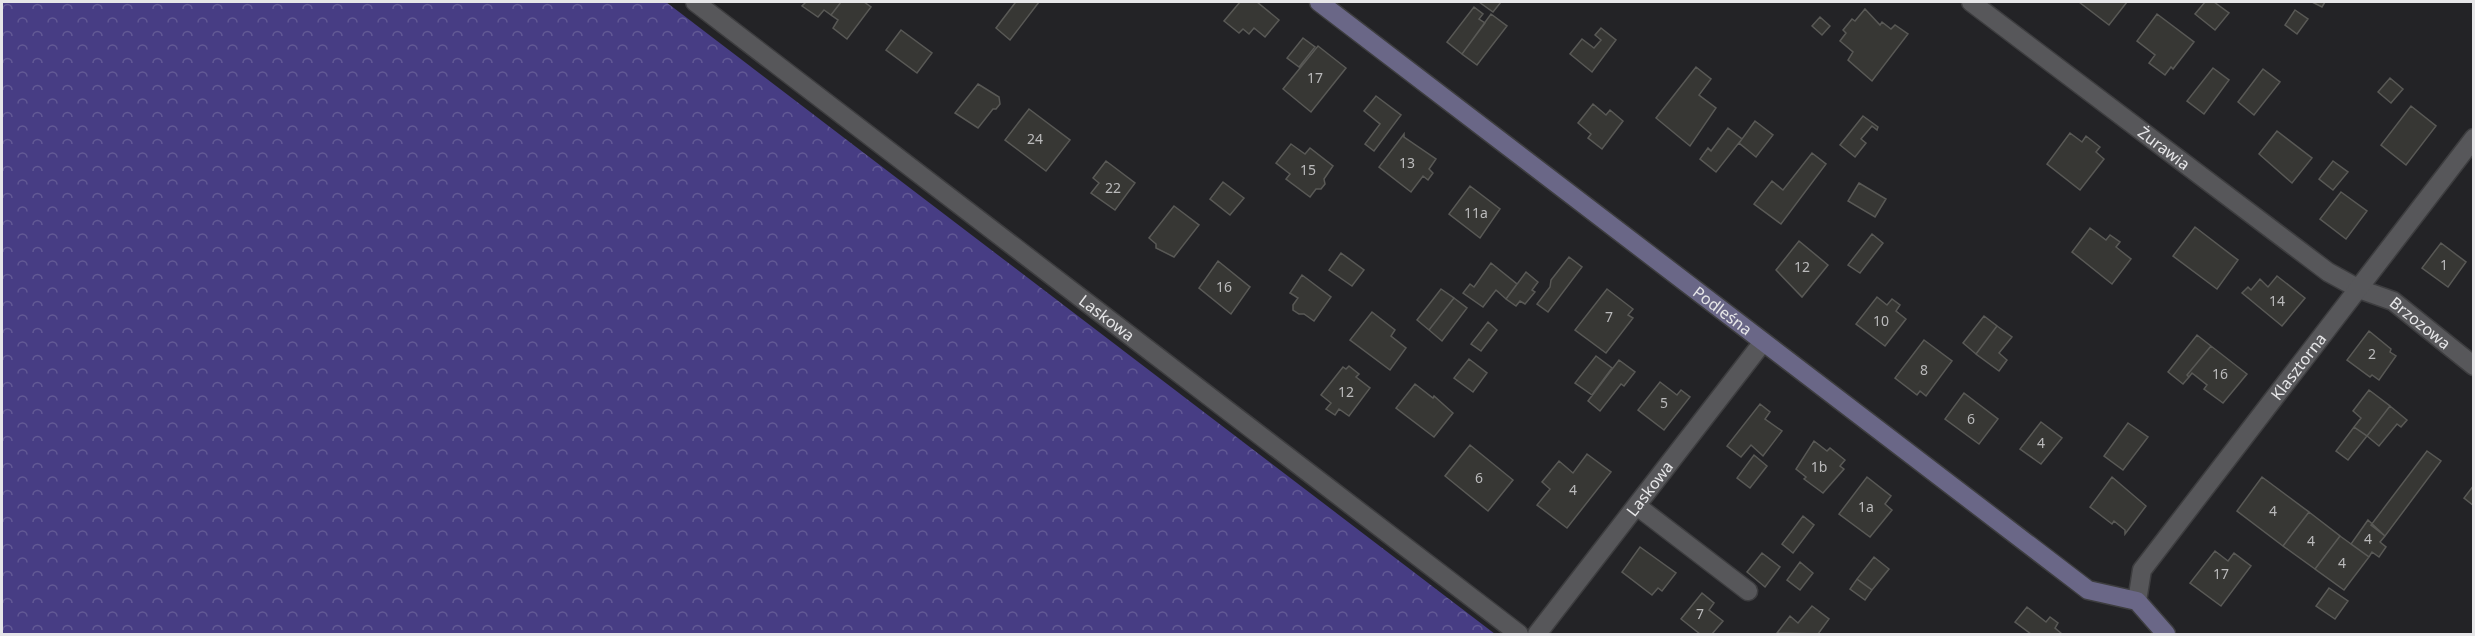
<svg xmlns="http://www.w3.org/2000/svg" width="2475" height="636" font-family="'Noto Sans',sans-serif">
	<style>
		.forest { fill: url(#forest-crowns) }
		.building { fill: #373734; stroke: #595956; stroke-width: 1.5 }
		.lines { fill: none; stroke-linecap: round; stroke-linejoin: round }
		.street-casing { stroke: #3d3d3f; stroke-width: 21 }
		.secondary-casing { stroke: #3d3d3f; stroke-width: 21 }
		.street { stroke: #57575a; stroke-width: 18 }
		.secondary { stroke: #6a6787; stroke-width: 18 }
		.labels { text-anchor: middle; stroke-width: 6; stroke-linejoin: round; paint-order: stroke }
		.number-label { font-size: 14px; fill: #bababb }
		.street-label { font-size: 16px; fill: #e6e6e8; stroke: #1a1a1c }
	</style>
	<defs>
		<pattern id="forest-crowns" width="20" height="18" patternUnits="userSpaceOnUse" patternTransform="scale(1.5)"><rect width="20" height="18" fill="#473d84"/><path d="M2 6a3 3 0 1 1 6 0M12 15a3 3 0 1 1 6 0" fill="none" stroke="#625995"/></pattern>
	</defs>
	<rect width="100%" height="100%" fill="#232326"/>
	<!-- forest -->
	<path class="forest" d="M2 2H666L1495 634H2Z"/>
	<!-- building -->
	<path class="building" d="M806 2H841L831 15 824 10 818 17 802 6Z
		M841 2H864L871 7 847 39 833 28 838 20 831 15Z
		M1013 2H1039L1010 40 996 28 1015 3Z
		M1240 2H1257L1279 20 1265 37 1254 28 1249 34 1243 29 1239 33 1224 21Z
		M1479 2H1501L1493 12Z
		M2079 2H2127L2109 25Z
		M2205 2H2214L2229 13 2215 30 2195 14Z
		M2312 2H2325L2322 7Z
		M1474 7 1483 14 1479 19 1485 23 1462 54 1447 42Z
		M1865 9 1880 25 1882 22 1891 29 1895 25 1908 34 1872 81 1848 60 1853 52 1840 41 1846 33 1843 30 1852 19 1855 21Z
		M2295 10 2308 19 2297 34 2285 25Z
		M1491 14 1507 26 1477 65 1462 54Z
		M2157 14 2194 42 2173 69 2171 67 2165 75 2149 63 2155 55 2137 41Z
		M1820 17 1830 26 1822 35 1812 26Z
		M1601 28 1616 40 1592 72 1570 54 1582 39 1594 48 1601 40 1595 35Z
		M901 30 932 53 917 73 886 50Z
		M1303 38 1315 47 1299 67 1287 58Z
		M1318 46 1346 68 1311 112 1283 89Z
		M1696 67 1711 79 1699 95 1716 108 1690 146 1656 118Z
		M2213 68 2229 80 2204 114 2187 101Z
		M2263 69 2280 82 2254 115 2238 102Z
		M2390 78 2403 89 2391 103 2378 92Z
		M978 84 999 97 1000 104 996 109H993L978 128 955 113Z
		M1376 96 1401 115 1374 151 1365 144 1380 124 1364 111Z
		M1593 104 1606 115 1610 110 1623 121 1602 149 1588 138 1591 134 1578 123Z
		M2411 106 2436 126 2406 165 2381 145Z
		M1029 109 1070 140 1046 171 1005 140Z
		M1863 116 1878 127 1877 130 1872 126 1861 139 1866 143 1855 157 1840 145Z
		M1755 121 1773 135 1756 157 1739 143Z
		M1728 128 1742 139 1716 172 1700 159 1708 148 1711 151Z
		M2277 131 2312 158 2292 183 2259 154Z
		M2070 133 2082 142 2086 136 2100 147 2096 152 2104 159 2080 190 2047 164Z
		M1404 134V137L1436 159 1429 169 1433 173 1428 180 1423 176 1411 192 1379 167Z
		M1291 144 1305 154 1310 148 1333 166 1324 179 1325 184 1321 189H1316L1310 197 1286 179 1290 174 1276 163Z
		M1812 153 1826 164 1781 224 1754 204 1772 181 1783 190Z
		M1106 161 1135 183 1115 210 1091 193 1099 183 1093 178Z
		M2333 161 2348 172 2333 190 2319 179Z
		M1223 182 1244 198 1230 215 1210 199Z
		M1859 183 1886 199 1875 217 1848 201Z
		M1470 186 1500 209 1480 238 1449 214Z
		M2341 192 2367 211 2346 239 2320 219Z
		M1174 206 1199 225 1174 257 1156 248V244L1149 238Z
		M2195 227 2238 260 2217 289 2173 256Z
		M2090 228 2106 240 2110 235 2120 242 2116 247 2131 259 2112 284 2072 252Z
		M1872 234 1883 243 1860 273 1848 265Z
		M1799 241 1828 265 1802 297 1776 270Z
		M2441 243 2466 262 2448 287 2422 268Z
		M1341 253 1364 270 1352 286 1329 270Z
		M1569 257 1582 267 1548 312 1537 304 1550 287 1551 280Z
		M1218 261 1250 287 1231 314 1199 288Z
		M1491 263 1517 284 1506 299 1496 290 1483 307 1463 293 1470 284 1474 287Z
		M1526 272 1538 282 1532 290 1535 292 1525 304 1520 301 1516 306 1506 299Z
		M1302 275 1331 297 1314 321 1304 314H1299L1293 310V305L1298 298 1290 293Z
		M2277 276 2305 298 2282 326 2242 293 2248 287 2251 290 2260 279 2268 287Z
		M1441 289 1454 298 1429 330 1417 320Z
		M1607 289 1633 309 1628 315 1633 318 1606 353 1575 330Z
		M1877 297 1887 305 1892 299 1900 305 1896 311 1906 319 1885 346 1856 324Z
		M1454 298 1467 308 1442 341 1429 330Z
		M1372 312 1395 330 1391 336 1406 348 1390 370 1350 340Z
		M1984 316 1997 326 1976 354 1963 343Z
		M1488 322 1497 330 1481 351 1471 344Z
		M1997 326 2012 337 1999 353 2007 360 1999 371 1976 354Z
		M2369 331 2391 349 2390 352 2396 356 2379 380 2372 375 2370 377 2347 360Z
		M2197 335 2211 346 2187 375 2189 377 2183 384 2168 372Z
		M1924 340 1952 361 1926 396 1920 391 1917 395 1895 378Z
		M2211 346 2247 374 2223 403 2204 389 2207 385 2192 373 2189 377 2187 375Z
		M1596 356 1612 368 1592 395 1575 383Z
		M1469 359 1487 373 1473 392 1454 378Z
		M1619 360 1635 372 1624 386 1621 384 1600 411 1588 401Z
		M1349 366 1359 374 1356 377 1370 388 1349 416 1339 409 1335 415 1326 409 1331 403 1321 395 1343 367 1346 369Z
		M1660 382 1677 395 1681 390 1690 397 1664 430 1638 410Z
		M1415 384 1433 398 1434 396 1453 413 1434 437 1396 408Z
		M2369 390 2390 406 2367 436 2354 427 2361 418 2353 411Z
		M1964 393 1998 419 1979 444 1945 419Z
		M1760 404 1770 412 1765 419 1782 431 1763 456 1751 445 1741 457 1727 446Z
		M2390 406 2407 420 2401 427 2397 424 2379 446 2367 436Z
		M2041 422 2062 438 2041 464 2020 449Z
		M2128 423 2148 437 2123 470 2104 456Z
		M2354 427 2367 436 2348 460 2336 451Z
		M1814 441 1827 451 1830 448 1845 460 1840 466 1844 469 1823 493 1804 479 1806 477 1796 469Z
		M1470 445 1513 480 1488 511 1445 476Z
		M2427 451 2441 461 2385 536 2371 525Z
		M1587 454 1611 472 1567 528 1537 505 1550 489 1542 482 1559 461 1573 473Z
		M1754 455 1767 466 1750 488 1737 478Z
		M1867 477 1891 496 1885 504 1892 510 1870 537 1839 514Z
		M2112 477 2146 506 2125 534V530L2114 521 2112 524 2090 507Z
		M2262 477 2309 512 2283 546 2237 511Z
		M2474 485V506L2464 498Z
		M2309 512 2340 536 2315 569 2283 546Z
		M1803 516 1814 525 1793 553 1782 544Z
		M2368 520 2385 536 2380 542 2386 547 2379 557 2372 552 2369 557 2351 544Z
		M2340 536 2369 557 2344 590 2315 569Z
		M1640 547 1676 573 1662 591 1658 588 1652 595 1622 572Z
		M2215 551 2228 561 2234 553 2251 566 2221 606 2190 583Z
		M1762 553 1780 567 1765 587 1747 572Z
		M1874 557 1889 569 1872 590 1857 579Z
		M1800 562 1813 573 1800 590 1787 580Z
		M1857 579 1872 590 1865 600 1850 589Z
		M2329 588 2348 601 2335 619 2316 606Z
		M1702 593 1714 603 1709 610 1723 621 1712 634H1700L1681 619Z
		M1812 606 1829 619 1818 634 1777 633 1790 616 1798 623Z
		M2027 607 2046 622 2050 617 2058 623 2055 628 2062 634H2031L2015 622Z"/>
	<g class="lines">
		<!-- street casing -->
		<g class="street-casing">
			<g id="street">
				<path id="s1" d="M695 2 1519 634"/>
				<path id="s2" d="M1971 2 2328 272 2359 289 2393 301 2474 366"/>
				<path d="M1637 506 1748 591"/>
				<path id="s3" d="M2137 601 2142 570 2474 138"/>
				<path id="s4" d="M1537 634 1763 342"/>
			</g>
		</g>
		<!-- secondary casing -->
		<g class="secondary-casing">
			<g id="secondary">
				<path id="s5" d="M1319 2 2088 590 2137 601 2166 634"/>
			</g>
		</g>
		<!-- street -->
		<use href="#street" class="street"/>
		<!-- secondary -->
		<use href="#secondary" class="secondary"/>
	</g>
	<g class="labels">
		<!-- number labels -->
		<g class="number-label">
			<text x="1315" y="83">17</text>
			<text x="1035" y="144">24</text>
			<text x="1407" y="168">13</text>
			<text x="1308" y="175">15</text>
			<text x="1113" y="193">22</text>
			<text x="1476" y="218">11a</text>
			<text x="2444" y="270">1</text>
			<text x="1802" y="272">12</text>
			<text x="1224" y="292">16</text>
			<text x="2277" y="306">14</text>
			<text x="1609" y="322">7</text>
			<text x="1881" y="326">10</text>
			<text x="2372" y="359">2</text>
			<text x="1924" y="375">8</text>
			<text x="2220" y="379">16</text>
			<text x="1346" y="397">12</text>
			<text x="1664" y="408">5</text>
			<text x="1971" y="424">6</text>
			<text x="2041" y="448">4</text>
			<text x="1819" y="472">1b</text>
			<text x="1479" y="483">6</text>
			<text x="1573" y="495">4</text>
			<text x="1866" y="512">1a</text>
			<text x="2273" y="516">4</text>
			<text x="2368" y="544">4</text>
			<text x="2311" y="546">4</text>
			<text x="2342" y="568">4</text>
			<text x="2221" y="579">17</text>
			<text x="1700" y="619">7</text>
		</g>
		<!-- street labels -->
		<g class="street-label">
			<text dy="6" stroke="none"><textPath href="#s2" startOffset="242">Żurawia</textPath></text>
			<text dy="6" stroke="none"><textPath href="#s5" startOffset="508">Podleśna</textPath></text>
			<text dy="6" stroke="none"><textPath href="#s1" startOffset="519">Laskowa</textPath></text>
			<text dy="6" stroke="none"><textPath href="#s2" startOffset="554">Brzozowa</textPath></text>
			<text dy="6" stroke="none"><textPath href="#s3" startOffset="288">Klasztorna</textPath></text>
			<text dy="6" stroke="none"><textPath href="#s4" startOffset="184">Laskowa</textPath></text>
		</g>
	</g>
	<!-- border -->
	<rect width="2475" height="636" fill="none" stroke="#e6e6e8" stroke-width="6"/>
</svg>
